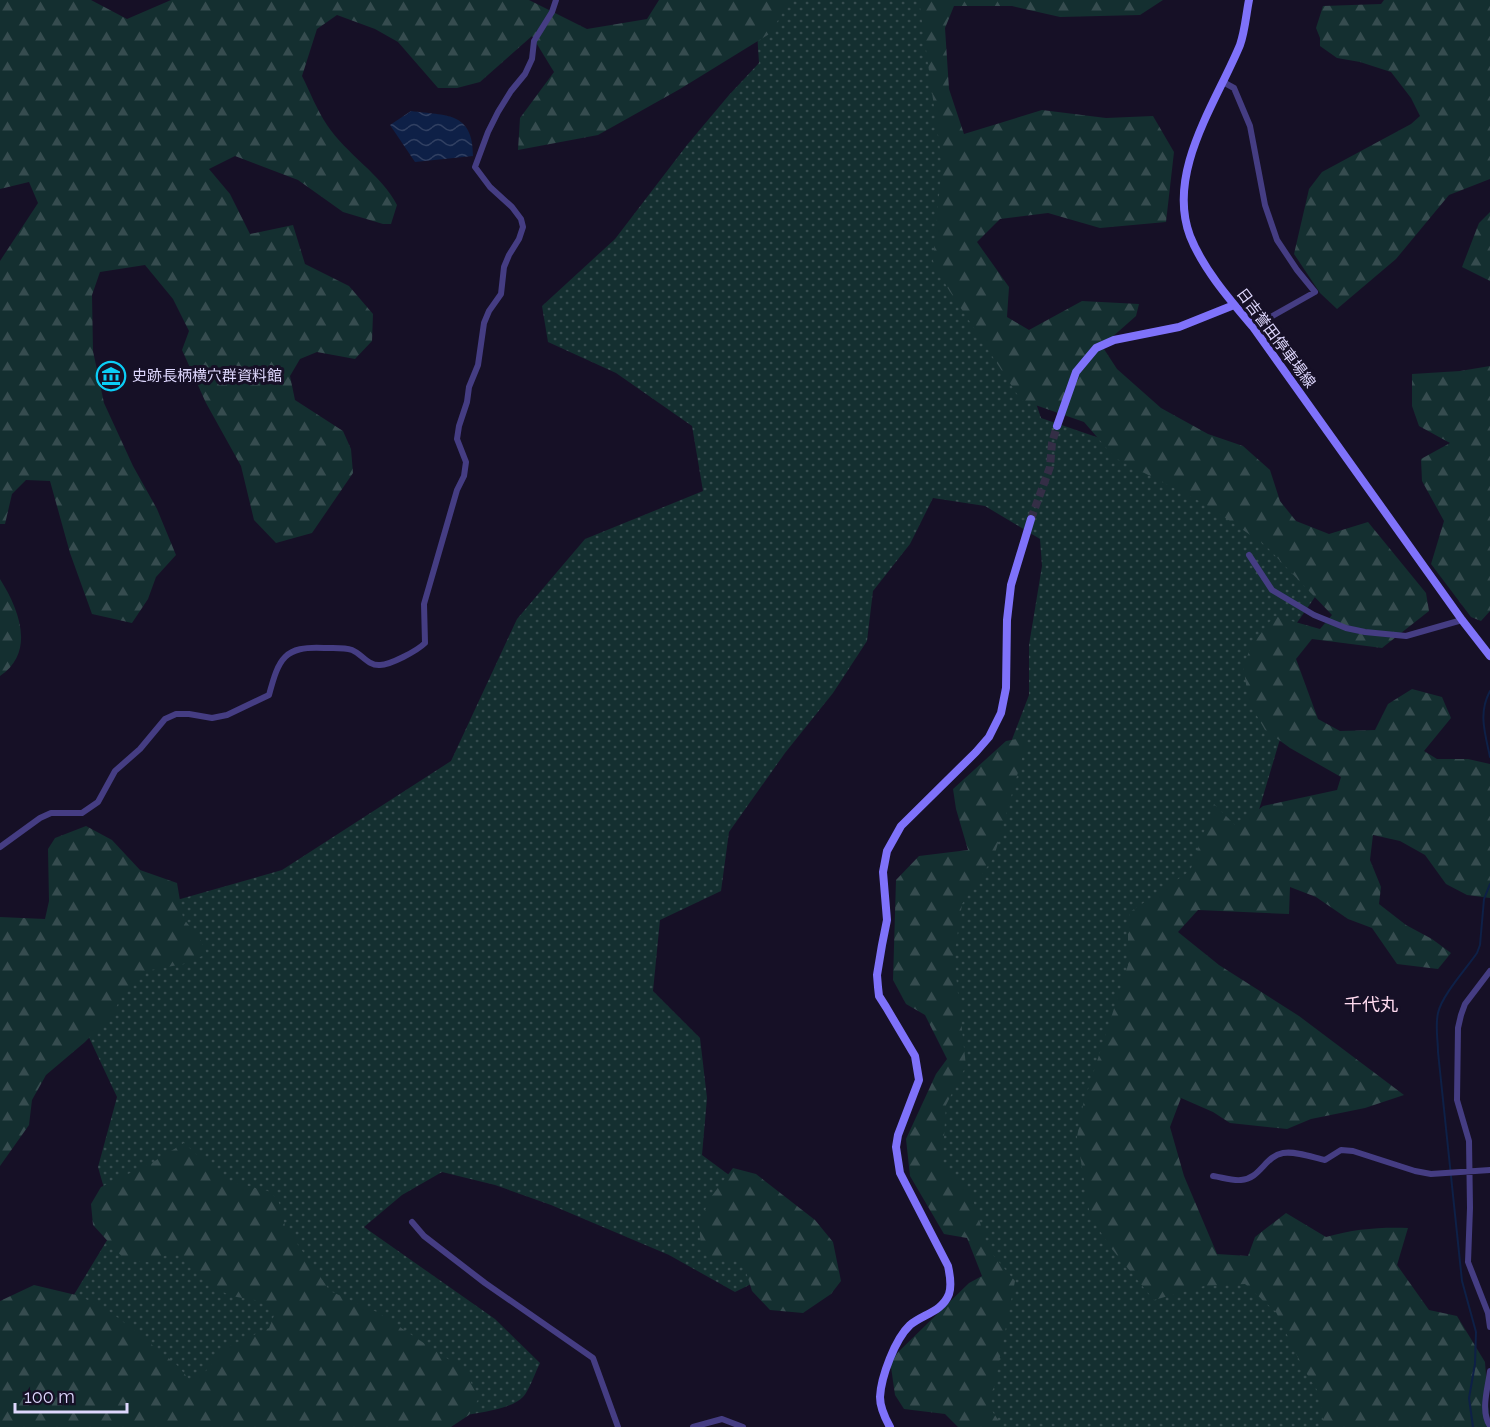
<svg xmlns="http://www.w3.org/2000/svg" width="1490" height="1427" font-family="Raleway,'Noto Sans JP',sans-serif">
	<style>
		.grass { fill: url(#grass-dots) }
		.forest { fill: url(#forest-firs) }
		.water { fill: url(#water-waves) }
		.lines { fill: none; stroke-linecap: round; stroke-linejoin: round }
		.stream { stroke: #0e2047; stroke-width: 2 }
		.secondary-tunnel { stroke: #342e46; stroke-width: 8; stroke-dasharray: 8 4; stroke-linecap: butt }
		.street { stroke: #453d83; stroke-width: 6 }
		.secondary { stroke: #7f72fa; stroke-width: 8 }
		.labels { text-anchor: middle; stroke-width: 6; stroke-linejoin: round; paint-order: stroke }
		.street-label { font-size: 15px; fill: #ded7fd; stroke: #161026 }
		.poi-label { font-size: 15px; fill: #ded7fd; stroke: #161026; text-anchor: start }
		.quarter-label { font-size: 18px; fill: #fed9ee; stroke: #161026 }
	</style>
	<defs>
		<pattern id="grass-dots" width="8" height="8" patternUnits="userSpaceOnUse" patternTransform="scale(1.5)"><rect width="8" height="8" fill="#142f30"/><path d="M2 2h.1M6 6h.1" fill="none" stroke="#364c4f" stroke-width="1.8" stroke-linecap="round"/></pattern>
		<pattern id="forest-firs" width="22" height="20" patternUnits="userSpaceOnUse" patternTransform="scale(1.5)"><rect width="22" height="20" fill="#142f30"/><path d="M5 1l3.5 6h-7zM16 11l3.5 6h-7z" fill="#364c4f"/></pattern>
		<pattern id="water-waves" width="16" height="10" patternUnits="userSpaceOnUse" patternTransform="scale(1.5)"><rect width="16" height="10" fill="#0e2047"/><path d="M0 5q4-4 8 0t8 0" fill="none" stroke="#314062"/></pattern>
	</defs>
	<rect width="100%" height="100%" fill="#161026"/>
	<!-- grass -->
	<path class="grass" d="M764 0H933L959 218 1023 364 1041 418 1114 443 1155 460 1324 584 1278 650 1283 729 1250 840 1167 915 1140 1241 1278 1277 1343 1427H983L996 1279 922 1145 953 1069 942 1015 956 886 1029 695V645L1042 566 1040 539 985 506 933 498 910 544 873 591 867 641 833 693 785 753 729 832 721 891 660 920 653 991 700 1038 707 1098 702 1155 748 1189 782 1269 735 1292 669 1255 551 1205 495 1185 442 1172 402 1195 364 1227 495 1319 540 1363C536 1371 529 1391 523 1397 505 1416 434 1415 405 1427L27 1345 55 1326 115 1227 98 1167 117 1097 62 980 117 917 282 870 451 761 517 619 585 539 703 491 692 426 616 373 548 342 542 306 615 239 687 145 729 95 759 63 756 17Z"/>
	<!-- forest -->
	<path class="forest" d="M0 0H91L127 19 171 0H529L587 29 647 19 659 0H789L771 33 680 89 598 135 518 150 520 118 554 72 532 36 480 82 457 88H438L398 42 375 29 337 15 317 29 302 76C310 92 317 110 327 125 346 154 382 175 397 205L391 224H383L343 212 298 180 235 156 209 169 230 194 250 234 293 225 305 264 349 286 373 314 372 341 355 359 317 352 300 359 290 376 295 400 343 431 351 449 353 473 312 533 276 543 254 520 241 466 206 403 182 350 189 331 173 299 145 265 100 272 92 295 93 351 104 403 133 466 157 509 176 555 156 577 148 599 132 623 92 614 70 553 50 481 26 480 12 494 5 524H0V261L38 203 29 182 0 189Z
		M919 0H1163L1140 15 1060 17 1012 6H954L945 28 949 89 964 134 1042 110 1106 118 1153 116 1174 152 1166 222 1100 228 1048 213 1000 219 977 242 1009 287 1007 317 1029 330 1082 301 1139 304 1136 316 1102 346 1117 369 1161 408 1208 434 1243 446 1270 470 1280 501 1296 521 1329 534 1368 522 1426 593 1429 611 1382 648 1312 639 1296 659 1318 719 1340 731 1375 730 1388 704 1412 689 1442 697 1451 718 1424 751 1437 759H1468L1490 764V898L1467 895 1446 884 1425 855 1400 841 1373 835 1370 860 1381 887 1379 904 1406 925 1432 939 1451 953 1438 969 1397 964 1372 928 1348 919 1316 897 1290 887 1289 914 1198 910 1178 932 1219 965 1299 1016 1404 1095 1365 1108 1311 1119 1287 1129 1230 1123 1213 1112 1181 1098 1170 1127 1184 1176 1217 1254 1248 1256 1255 1237 1286 1213 1326 1237C1354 1229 1380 1227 1408 1228L1397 1265 1429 1310 1457 1316 1485 1362 1490 1427H1324L1319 1393 1303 1368 1276 1312 1245 1284 1204 1286 1154 1300 1111 1248 1090 1216 1077 1137 1083 1105 1128 965V930L1130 912 1190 871 1214 804 1237 827 1263 806 1337 790 1341 777 1290 748 1265 730 1249 702 1243 666 1252 645 1274 616 1320 629 1332 615 1265 545 1205 504 1115 458 1084 422 1021 400 947 287 933 261 942 163Z
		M1384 0H1490V179L1449 195 1396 259 1337 309 1320 293 1294 254 1309 189 1322 172 1411 124 1420 116 1411 98 1391 72 1360 62 1337 58 1320 46V38L1316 28 1323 6 1381 4Z
		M1490 212V281L1462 267 1479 223Z
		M1490 366V611L1481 621 1471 617 1431 564 1444 521 1422 481 1421 459 1450 443 1419 426 1412 406V374L1460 371Z
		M0 579C19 609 36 652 0 676Z
		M1028 737 994 857 962 904 954 957 966 1066 946 1105 942 1168 970 1190 988 1249 1015 1281 990 1408 1003 1427H958L945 1414 904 1409 895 1395 890 1360 969 1283 982 1276 967 1238 944 1234 910 1176 906 1139 936 1074 947 1059 925 1015 906 1004 893 980 896 880 919 856 968 850 956 809 953 789 1006 741Z
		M86 826 112 840 140 870 177 883 183 918 200 939 207 954 183 964 146 971 126 989 113 1013 85 1042 46 1075 32 1100 29 1125 0 1166V917L45 919 49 901 48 849 55 838Z
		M184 1143 225 1180 268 1191 278 1199 285 1226 330 1291 377 1312 451 1361 465 1371 479 1398 469 1415 451 1427H0V1301L34 1285 80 1296 112 1313 176 1364 189 1379 206 1371 223 1349 269 1328 275 1313 260 1301 231 1296 221 1291 177 1251 149 1262 126 1261 93 1225 91 1204 101 1187 153 1162Z
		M733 1168 756 1174 815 1220 833 1242 841 1281 831 1294 803 1313 770 1310 752 1291 742 1259 713 1261 701 1248 699 1223 711 1197Z"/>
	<!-- water -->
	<path class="water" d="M411 111C446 116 473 111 473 156L415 162 390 125Z"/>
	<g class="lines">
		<!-- stream -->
		<path class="stream" d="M1490 691C1478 713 1485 733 1490 757
			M1473 1427 1469 1398 1475 1364 1476 1332 1462 1281 1438 1052C1438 1040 1435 1026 1438 1013 1442 995 1466 969 1477 953L1480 945 1484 899 1490 884"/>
		<!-- secondary-tunnel -->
		<path class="secondary-tunnel" d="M1031 519 1050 467 1052 443 1057 426"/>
		<!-- street -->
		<path class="street" d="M1223 82 1234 88 1250 126 1265 205 1277 240 1297 270 1315 292 1253 327
			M1249 555 1272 590 1314 615 1346 628 1365 632 1406 636 1462 620
			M0 847 40 818 51 813H82L98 802 115 771 140 749 165 719 176 714H189L212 718 227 715 269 695C279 658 284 646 324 648 332 648 344 647 352 650 362 654 368 666 380 665 390 665 417 651 425 643L424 604 457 490 464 476 466 462 457 439 459 426 467 402 469 387 478 365 484 323 489 311 501 294 504 267 509 255 519 239 523 227 521 219 512 207 490 187 475 167 488 132 498 112 511 91 525 74 532 59 534 41 552 12 556 0
			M1490 971 1465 1004 1461 1015 1458 1028 1457 1100 1469 1141 1470 1208 1468 1262 1488 1313 1490 1327
			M1213 1176C1221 1177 1232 1181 1241 1180 1260 1179 1265 1156 1283 1153 1296 1151 1312 1157 1325 1160L1341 1150 1353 1151 1415 1171 1431 1174 1490 1170
			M412 1222 424 1236 485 1283 593 1358 618 1427
			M1490 1371C1488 1388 1480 1411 1490 1426
			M693 1427 722 1419 743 1427"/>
		<!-- secondary -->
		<path class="secondary" d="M1249 0C1246 15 1245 31 1240 45 1216 103 1166 172 1190 236 1203 269 1230 300 1253 327L1462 620 1490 656
			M1057 426 1076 372 1096 348 1114 340 1179 327 1234 305
			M890 1427C885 1418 880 1408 880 1397 881 1377 895 1339 910 1325 923 1314 942 1312 949 1294 952 1285 950 1275 948 1266L900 1173 896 1147 898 1135 919 1080 915 1056 886 1007 879 996 878 987 877 975 882 945 887 920 883 872 887 851 901 826 976 752 989 737 1001 713 1006 688 1007 620 1011 585 1031 519"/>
	</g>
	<!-- icons -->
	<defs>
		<g id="museum-ring" transform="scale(1.5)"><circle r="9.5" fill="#161026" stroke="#0bcef6" stroke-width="1.5"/><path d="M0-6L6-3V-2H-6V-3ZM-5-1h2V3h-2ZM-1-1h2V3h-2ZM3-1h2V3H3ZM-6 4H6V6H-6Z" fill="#0bcef6"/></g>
	</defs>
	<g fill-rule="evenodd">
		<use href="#museum-ring" x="111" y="376"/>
	</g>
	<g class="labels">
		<!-- street labels -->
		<g class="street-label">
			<text transform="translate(1276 338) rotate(53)" y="5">日吉誉田停車場線</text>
		</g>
		<!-- poi labels -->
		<g class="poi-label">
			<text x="132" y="381">史跡長柄横穴群資料館</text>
		</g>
		<!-- quarter labels -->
		<g class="quarter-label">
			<text x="1371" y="1011">千代丸</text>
		</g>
	</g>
	<!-- scale -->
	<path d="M15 1403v9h112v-9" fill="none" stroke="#ded7fd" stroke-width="3"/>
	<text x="24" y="1403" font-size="18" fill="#ded7fd" stroke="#161026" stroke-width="4.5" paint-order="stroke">100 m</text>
</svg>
